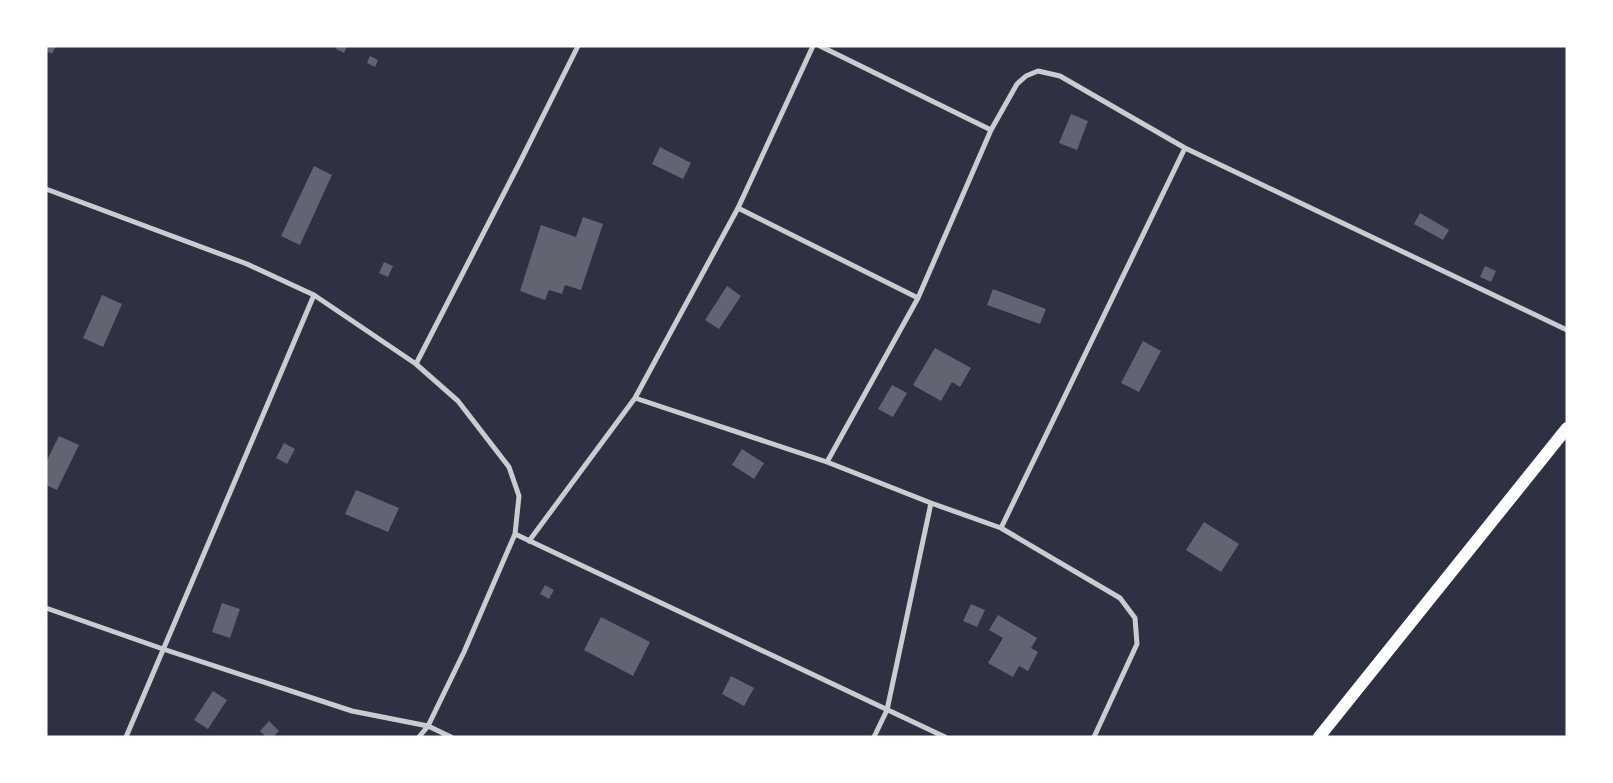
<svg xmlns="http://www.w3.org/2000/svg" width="1613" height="783" font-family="Mulish,sans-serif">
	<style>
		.building { fill: #626471 }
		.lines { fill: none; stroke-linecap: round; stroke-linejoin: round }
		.minor { stroke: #caccd0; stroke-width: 5 }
		.primary { stroke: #fff; stroke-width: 12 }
	</style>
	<rect width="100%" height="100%" fill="#2d3142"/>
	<!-- building -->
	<path class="building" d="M46 46H56L52 54 46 51Z
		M338 46H347L344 53 336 49Z
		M370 56 378 60 375 67 367 63Z
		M1071 114 1088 121 1077 150 1059 143Z
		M660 147 691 163 683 179 652 164Z
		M314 166 332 175 300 245 281 236Z
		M1420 213 1449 230 1443 240 1414 224Z
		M583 217 603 224 581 290 565 285 562 294 549 290 545 300 520 291 541 225 576 237Z
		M384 262 393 266 388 277 379 273Z
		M1485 266 1496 271 1491 282 1480 277Z
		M727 286 741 296 719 329 705 320Z
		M993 289 1046 309 1040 324 987 305Z
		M102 295 122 304 103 347 83 338Z
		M1143 341 1161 351 1139 392 1121 383Z
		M935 348 971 368 960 387 952 382 941 401 913 385Z
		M892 385 907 393 893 417 878 409Z
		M59 436 79 445 57 490 46 485V462Z
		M284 443 295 449 287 464 276 458Z
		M742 449 764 463 754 479 732 465Z
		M356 490 399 508 388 532 345 514Z
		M1204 522 1239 544 1221 572 1186 550Z
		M545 585 554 590 549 599 540 594Z
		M222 603 240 609 230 638 212 632Z
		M971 604 985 610 977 627 963 621Z
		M998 615 1037 638 1031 648 1038 652 1028 671 1019 666 1013 677 988 663 1003 638 989 630Z
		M601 617 650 642 633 676 584 650Z
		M731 676 754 688 744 706 722 694Z
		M213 691 227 700 208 729 194 720Z
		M269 721 279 731 273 737H266L260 731Z"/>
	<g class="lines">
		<!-- minor -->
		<path class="minor" d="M820 46 991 130
			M46 189 247 264 314 295 416 364 458 401 509 467 519 496 515 534 464 652 428 726 451 737
			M738 208 918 298
			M416 364 520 162 578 46
			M635 398 827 462 931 503 1001 528 1120 598 1135 618 1137 644 1094 737
			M827 462 918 298 991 130 1017 84 1026 76 1038 71 1060 76 1185 148 1567 330
			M1001 528 1185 148
			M515 534 945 737
			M529 541 635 398 738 208 813 46
			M46 608 163 649 352 711 428 726 419 737
			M126 737 314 295
			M874 737 887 710 931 503"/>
		<!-- primary -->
		<path class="primary" d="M1319 737 1567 428"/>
	</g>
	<!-- border -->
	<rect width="1613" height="783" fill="none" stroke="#ffffff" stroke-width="95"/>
</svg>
